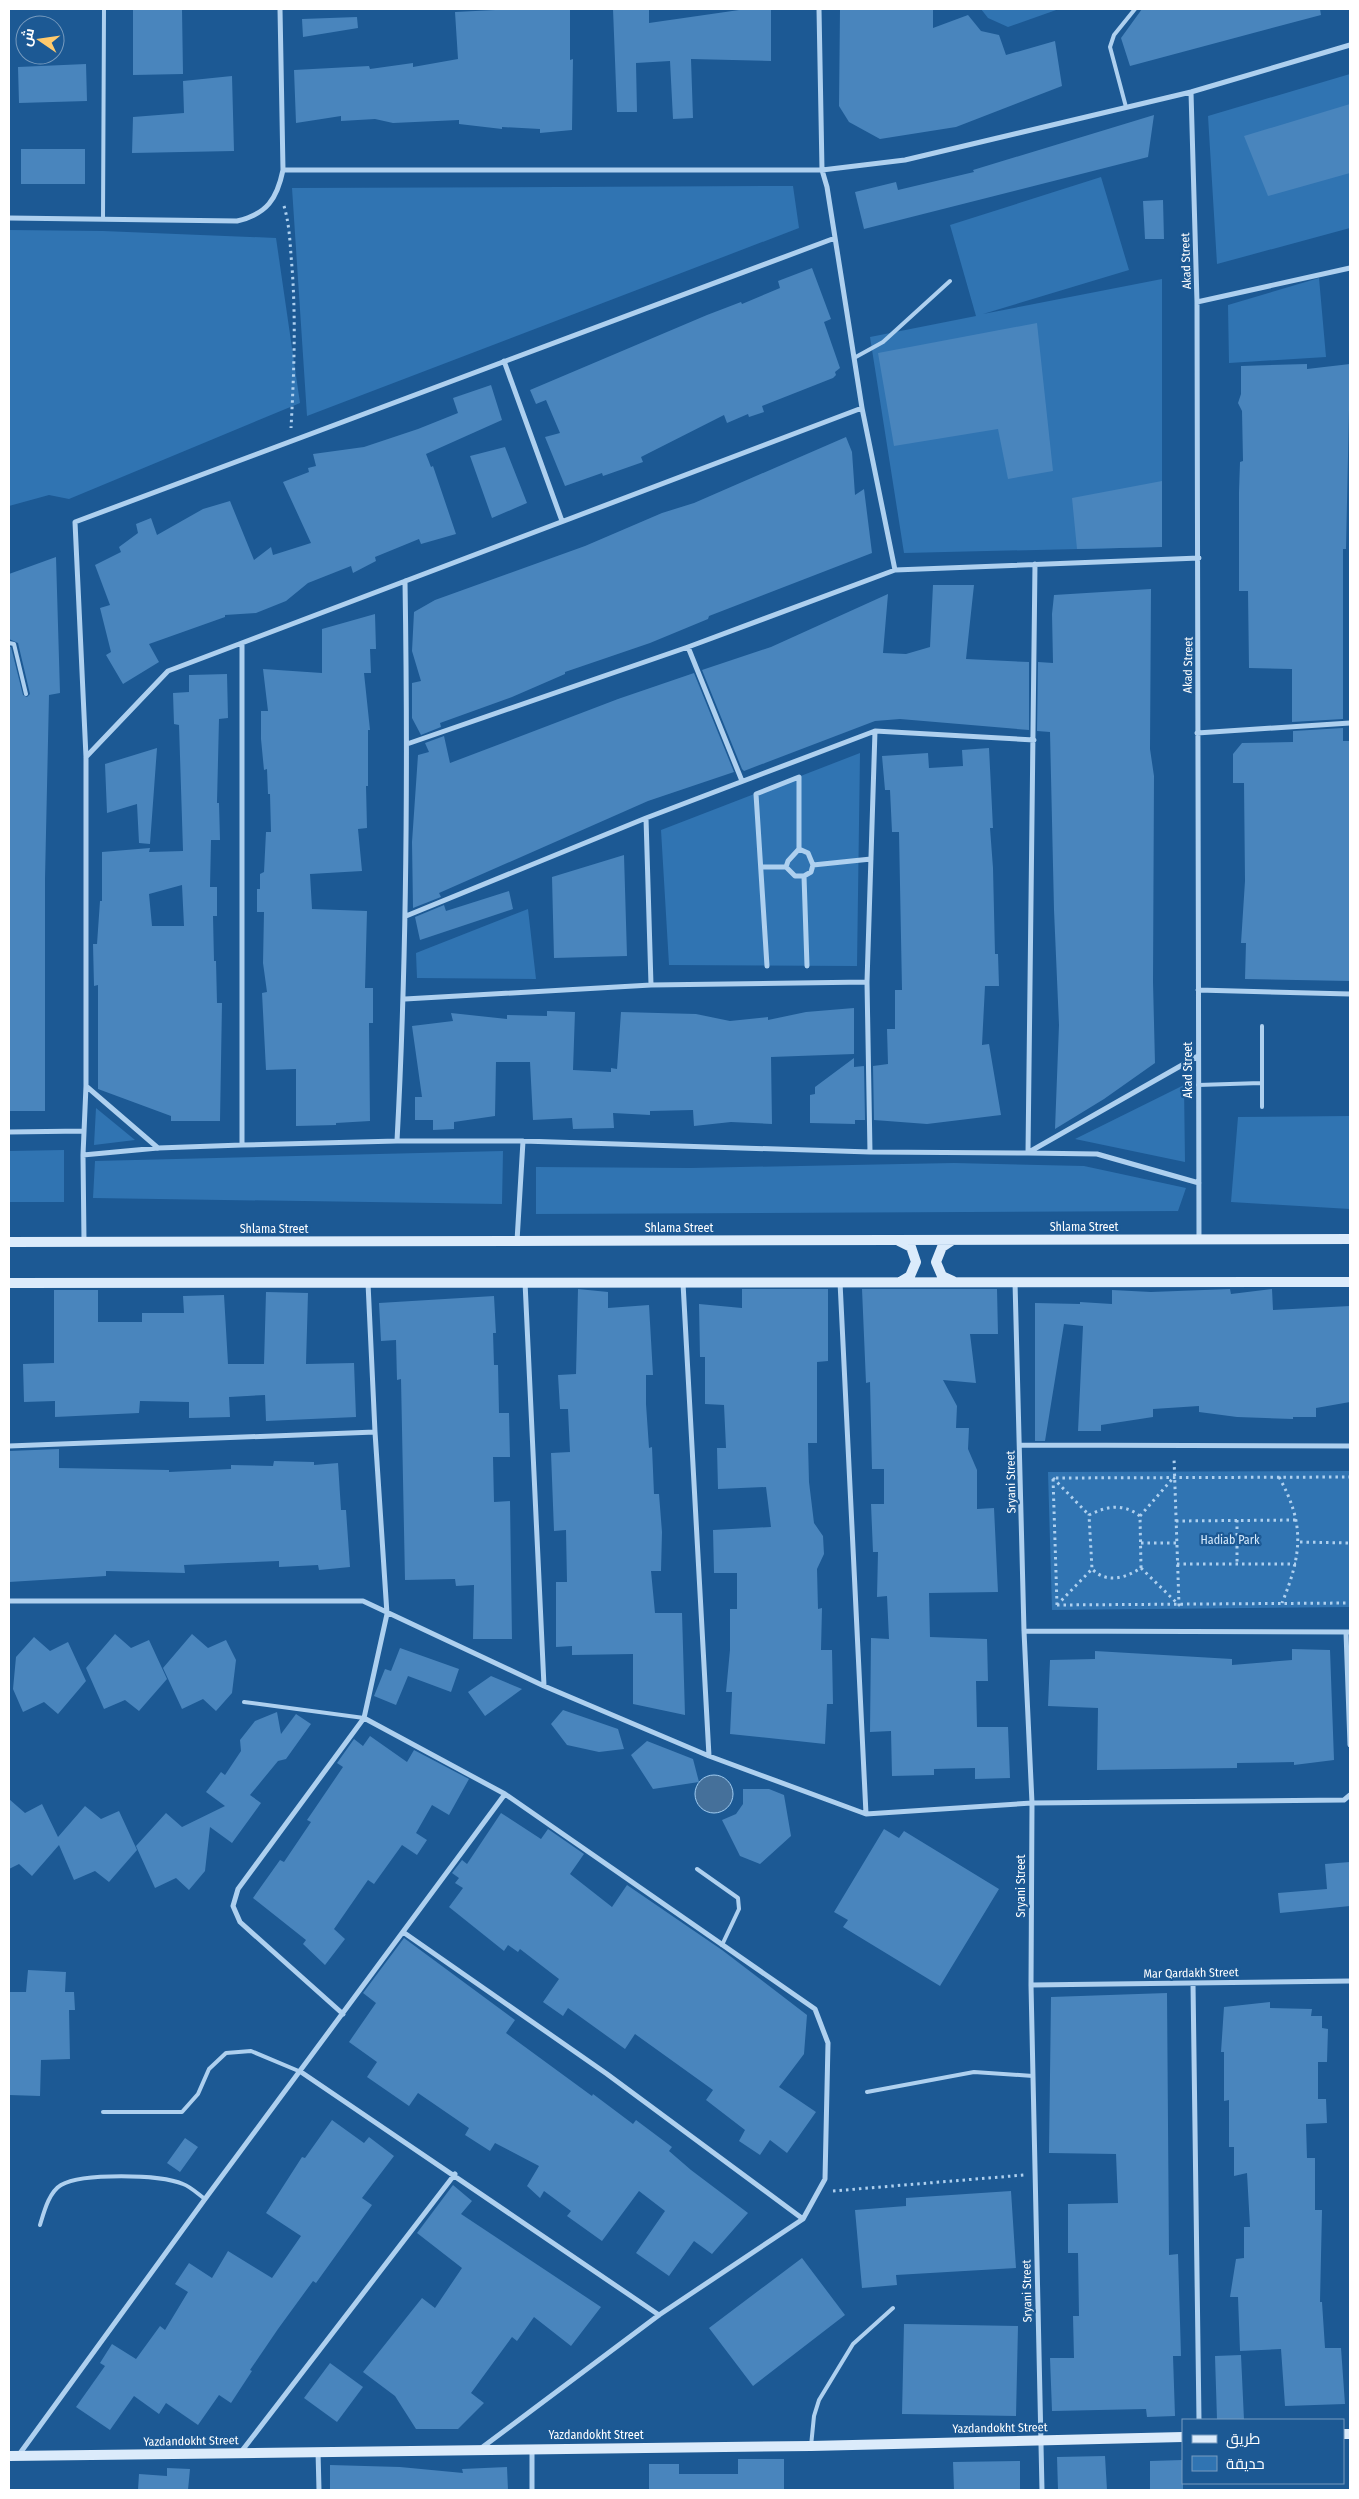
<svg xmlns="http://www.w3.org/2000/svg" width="1359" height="2499" font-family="'Fira Sans Condensed',Cairo,sans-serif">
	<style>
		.green { fill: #3074b2 }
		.water { fill: #45709a; stroke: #a1ccf1 }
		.building { fill: #4985bd; fill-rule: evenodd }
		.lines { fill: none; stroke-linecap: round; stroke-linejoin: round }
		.path { stroke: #aed0ef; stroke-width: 3; stroke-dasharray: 2.5 4; stroke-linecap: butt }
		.lane { stroke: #aed0ef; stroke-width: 4 }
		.street { stroke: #aed0ef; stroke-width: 5 }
		.secondary { stroke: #dbebfb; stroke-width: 10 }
		.labels { text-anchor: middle; stroke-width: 4.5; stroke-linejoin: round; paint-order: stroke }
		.street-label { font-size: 12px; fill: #fff; stroke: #1c5994 }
		.park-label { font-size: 12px; fill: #d5e9fb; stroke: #1c5994 }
	</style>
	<rect width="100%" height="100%" fill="#1c5994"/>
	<!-- green -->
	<path class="green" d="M981 9H1059L1008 27 988 18Z
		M1350 74V228L1217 264 1208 116Z
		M1101 177 1129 270 983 314 1162 279V547L904 553 870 337 976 316 950 225Z
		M793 186 799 228 307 416 292 188Z
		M9 230 103 231 276 238 300 403 69 499 49 495 9 506Z
		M1319 278 1326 357 1229 363 1228 305Z
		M860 753 857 966 669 965 661 830Z
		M528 909 536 979 417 978 416 953Z
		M1184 1085 1185 1162 1075 1139Z
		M96 1108 135 1140 94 1145Z
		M1350 1116V1209L1231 1202 1238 1117Z
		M64 1150V1202H9V1151Z
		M503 1151 502 1204 93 1198 95 1161Z
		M954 1163 1084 1166 1186 1188 1178 1211 536 1214V1167L691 1168Z
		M1350 1471V1607L1052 1610 1048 1472Z"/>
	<!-- water -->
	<path class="water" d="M695 1794a19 19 0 1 1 38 0a19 19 0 1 1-38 0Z"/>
	<!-- building -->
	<path class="building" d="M133 9H182L183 74 133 75Z
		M514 9H570V60L573 59 572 130 540 133V129L502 127V129L459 124V120L393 123 375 119 341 121V116L296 123 294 70 369 66 370 69 413 63V67L458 59 455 12Z
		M613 9H649V23L746 9H771V61L691 59 693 118 673 119 670 61 636 63 637 112H617Z
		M840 9H933V28L968 15 981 31 999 35 1006 55 1055 41 1062 86 956 127 880 139 849 122 839 106Z
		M1142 9H1320L1321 15 1130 66 1121 38Z
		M357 17 358 28 303 37 302 19Z
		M86 64 87 101 19 103 18 67Z
		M232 76 234 151 132 153 133 117 184 113 183 81Z
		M1350 104V173L1268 196 1244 136Z
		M1154 115 1148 157 864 229 855 192 896 182 898 190 974 172 973 170Z
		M21 149H85V184H21Z
		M1163 200 1164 239H1145L1143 201Z
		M812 268 831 319 824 322 840 368 835 372 836 375 833 378 762 406 764 412 749 417 748 414 727 423 724 415 641 457 643 462 603 476 602 473 565 486 545 437 560 433 546 400 536 404 530 390 707 315 741 302 742 304 780 288 778 281Z
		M1037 323 1053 471 1008 479 998 429 894 446 878 353Z
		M1307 364V369L1350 364 1346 549H1343V719L1292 722V669L1249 668 1248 591H1239V492L1240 462 1243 461 1242 411 1238 403 1241 394V366Z
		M491 385 502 420 426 454 431 467 433 466 456 534 421 544 419 539 375 557 376 561 353 573 351 566 308 583 286 601 256 613 225 615V617L149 644 159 662 123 684 106 655 111 652 100 608 110 605 95 565 121 552 119 547 138 533 136 524 151 518 157 535 203 509 230 501 254 560 271 547 273 555 311 543 283 482 309 472 308 468 316 466 313 454 364 447 418 429 458 413 453 398Z
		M846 437 852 452 855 495 864 489 872 553 709 616 708 619 650 643 565 672V674L512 697 440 723 441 727 421 735 412 718V683L421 681 412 651 414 612 435 600 585 546 662 513 694 503Z
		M505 447 527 503 492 518 470 456Z
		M1162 481V547L1077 549 1072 498Z
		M56 557 60 693 49 695 45 879V1111H9V647H11L23 695 27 697 30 694 18 643 9 639V574Z
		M933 585H974L966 659 1029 662V730L900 719 875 721 744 771 742 769 702 670 771 647 888 594 883 653 906 654 930 647Z
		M1151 589 1150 749 1154 776 1153 982 1155 1063 1104 1099 1055 1129 1059 1025 1054 910 1050 732 1037 731 1038 662 1053 663 1052 614 1054 595Z
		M375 614 376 649H370L371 673H364L370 730H368V786H366L367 828 358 829 362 871 310 874 312 909 367 911 365 988H373V1023H369L370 1121 336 1123V1125L296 1126V1069L266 1070 262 993 267 992 263 963 264 912H257V889H260V874L264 872 266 832H271L270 794H268L267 769 264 770 261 739V711H268L263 669 322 673V629Z
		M694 673 734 772 648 801 439 893 441 897 413 908 412 842 418 755 429 752 425 743 444 736 450 763 618 699Z
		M227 674 228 718 219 719 217 803H219L220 840H211L210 887H217V916H213L214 961H216L217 1003H222L220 1121H171V1116L98 1089V985L94 986 93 944H97L100 901H102V852L150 848 149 852 183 851 179 725 174 724 173 693 189 692V675ZM182 885 184 926H152L149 894Z
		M1343 728V741H1350V981L1245 979 1246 943H1241L1245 881 1244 783H1233V754L1242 743 1293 742V731Z
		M157 748 150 844 139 843 137 804 107 813 105 764Z
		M989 748 993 828H990L993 868 995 954H998L999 986H985L982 1045 989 1044 1001 1115 927 1124 874 1120 873 1066 888 1064 887 1029H895V990H902L899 832H892L890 790H885L882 756 928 753 929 768 963 766 962 750Z
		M624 855 627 956 554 958 552 877Z
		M509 891 513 909 420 940 415 917 444 905 446 911Z
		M854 1008V1054L771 1057 772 1124 731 1122 694 1126 693 1110 650 1111V1115L613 1113 614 1128 573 1129 572 1118 533 1120 530 1062H496L495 1116 454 1122V1129L433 1130V1120H415V1097H422L412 1026 453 1021 451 1013 507 1019V1015L547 1016V1011L575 1012 573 1070 611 1072V1068L617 1069 621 1012 696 1014 730 1021 768 1017V1020L806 1012Z
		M854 1058V1067L864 1066 865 1120H855V1124L810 1123V1095L815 1094V1087Z
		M578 1289 608 1292V1308L649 1305 653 1375H646V1404L649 1448 652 1447 654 1494H659L662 1532 661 1571H651L655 1613H682L685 1715 633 1704V1654L572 1655V1646L556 1647V1582H567L566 1530 554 1531 551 1453 570 1452 568 1409H560L558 1375 576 1374Z
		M742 1289H828V1361L817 1362V1443H808L809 1482 814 1523 823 1536 824 1554 817 1569 818 1609 822 1608 821 1650H832L833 1704H827L825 1744 730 1734 732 1692H726L730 1650V1609H737V1573H714L713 1530 771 1527 766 1487 718 1489 717 1448H726L724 1405 705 1404V1357H700L699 1304 742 1308Z
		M862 1289H997L998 1334H970L976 1383 943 1380 957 1406 956 1428H969L968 1449 977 1470V1509L994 1508 998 1592 929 1593 930 1637 987 1639 988 1681H976L977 1727H1008L1010 1778 975 1779V1768L934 1769V1775L892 1776 891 1731 870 1732 871 1638 889 1639 887 1596 877 1597 878 1552H873L871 1504H884V1469H872L870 1382 866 1383Z
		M1230 1289 1231 1294 1272 1289 1273 1310 1350 1306V1402L1316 1408V1417H1293V1419L1237 1417 1199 1412V1406L1153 1409V1417L1101 1425V1431H1078L1083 1326 1064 1324 1045 1441H1035V1303L1080 1304V1302L1112 1304V1290L1151 1292Z
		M54 1290H98V1322H142V1313H184L183 1296 224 1295 228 1364H264L266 1292 308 1293 306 1364 354 1363 356 1417 266 1421 265 1395 229 1397 230 1417 189 1418V1402L140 1401 139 1413 55 1417V1401L24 1402 23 1364 54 1363Z
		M494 1296 496 1333H493L494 1365H498L499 1413H509L510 1457H493L494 1502 510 1501 512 1639H473L474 1585 456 1586 455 1579 405 1580 401 1379 397 1380 396 1340 381 1341 379 1303Z
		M59 1449V1468L169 1470V1472L231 1469V1465L273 1466 274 1461 314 1462V1465L338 1463 341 1510H346L350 1567 319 1570 318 1565 279 1567V1561L228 1563 184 1565 185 1573 106 1571V1576L9 1582V1451Z
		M115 1634 131 1648 149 1640 167 1679 139 1711 125 1700 104 1709 86 1668Z
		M192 1634 208 1648 226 1640 236 1660 232 1693 216 1711 203 1699 182 1709 163 1668Z
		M34 1637 50 1651 68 1642 86 1681 58 1714 44 1702 23 1712 13 1689 16 1657Z
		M400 1648 459 1669 451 1692 408 1676 396 1705 374 1696 385 1669 391 1671Z
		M1292 1649 1330 1650 1334 1760 1294 1765V1762L1237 1763V1768L1097 1770 1098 1708 1048 1706 1050 1660 1095 1659V1651L1232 1659V1665L1292 1660Z
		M491 1676 522 1689 485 1716 468 1692Z
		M563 1710 618 1729 624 1749 599 1752 567 1745 551 1724Z
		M277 1712 281 1734 296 1714 311 1724 286 1759 278 1761 250 1795 261 1803 232 1843 210 1827 205 1871 189 1890 176 1878 155 1888 136 1846 166 1813 182 1827 225 1806 206 1792 221 1772 225 1775 241 1751 240 1740 255 1721Z
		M370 1736 407 1762 414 1750 469 1779 449 1815 432 1805 416 1833 427 1840 417 1855 402 1845 374 1884 368 1880 334 1929 345 1939 325 1965 303 1944 306 1940 253 1898 280 1860 284 1862 311 1822 307 1820 343 1767 337 1763 354 1739 363 1746Z
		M647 1741 693 1759 699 1782 653 1789 631 1755Z
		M743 1789H769L784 1795 791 1836 760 1864 740 1856 722 1820 736 1814 743 1804Z
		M9 1799 25 1813 42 1804 58 1837 85 1806 101 1819 119 1811 137 1850 109 1882 95 1871 74 1880 59 1845 32 1876 19 1864 9 1869Z
		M501 1813 541 1839 548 1829 584 1854 570 1874 612 1907 627 1885 722 1950 807 2015 804 2054 779 2087 816 2112 787 2153 770 2140 760 2155 739 2141 745 2130 706 2100 713 2090 635 2034 625 2049 568 2008 563 2016 543 2002 559 1979 520 1949 518 1952 508 1945 504 1951 449 1907 463 1888 455 1883 459 1878 452 1873 462 1860 467 1864Z
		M884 1829 899 1838 904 1831 999 1889 940 1986 843 1927 848 1920 834 1912Z
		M1350 1862V1906L1280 1913 1278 1893 1327 1889 1325 1864Z
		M404 1938 515 2020 506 2033 592 2096 593 2094 633 2124 636 2120 672 2147 669 2151 691 2170 748 2213 712 2254 694 2241 669 2276 636 2253 665 2211 639 2191 602 2241 567 2216 571 2211 544 2191 540 2198 527 2186 539 2166 495 2143 490 2151 465 2135 469 2128 418 2093 409 2106 367 2077 377 2062 349 2042 376 2003 363 1993Z
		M28 1970 66 1972 65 1992H74L75 2010H69L70 2059 41 2060 40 2096 9 2095V1992H26Z
		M1167 1993 1169 2255 1178 2254 1181 2356H1173L1175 2416 1147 2417 1146 2409 1052 2411 1050 2358H1074L1073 2316H1079L1078 2253H1068V2204L1118 2203 1116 2154 1049 2153 1051 1997Z
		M1270 2002V2008L1312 2009 1311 2016H1322V2028L1328 2029 1327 2062H1318V2099H1326L1327 2123 1306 2124 1307 2158H1315V2210H1322L1320 2302H1322L1325 2348H1341L1345 2404 1285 2406 1281 2349 1240 2351 1238 2297H1230L1236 2259 1244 2258V2227H1250L1247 2173 1234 2176V2147H1229V2100L1224 2101V2052H1221L1224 2007Z
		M332 2120 364 2143 369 2137 394 2156 362 2198 372 2205 316 2283 313 2281 278 2329 250 2370 252 2371 231 2403 219 2395 198 2425 166 2403 159 2414 134 2396 110 2430 76 2407 105 2366 100 2363 112 2344 136 2359 160 2326 165 2330 188 2292 175 2284 189 2263 212 2278 228 2251 272 2278 301 2236 266 2213 302 2157 305 2158Z
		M185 2138 198 2147 180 2172 167 2163Z
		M453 2185 472 2201 461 2214 601 2307 571 2346 534 2317 517 2341 512 2337 471 2393 484 2403 458 2429H416L395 2396 363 2372 422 2298 435 2308 462 2268 417 2233Z
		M1011 2191 1016 2268 896 2275 897 2285 862 2288 855 2210 906 2206V2198Z
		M802 2258 845 2315 753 2386 709 2328Z
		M904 2324 1018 2326 1016 2416 902 2414Z
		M1241 2355 1244 2420H1217L1215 2356Z
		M330 2363 363 2387 337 2422 304 2398Z
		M1105 2456 1107 2490H1058L1057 2457Z
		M738 2459H784V2490H649V2464H679V2474H738Z
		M1183 2460V2490H1150V2461Z
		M1020 2461V2490H954L953 2462Z
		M330 2465 400 2467 463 2473 462 2469 507 2467 508 2490H330Z
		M167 2468 190 2469 188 2490H138L139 2474 167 2476Z"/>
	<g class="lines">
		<!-- path -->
		<path class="path" d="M284 206C290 226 290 246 292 267 296 321 294 374 291 428
			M1279 1477C1305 1524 1302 1554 1282 1603
			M1053 1478 1089 1515
			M1140 1516 1174 1477
			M1237 1520V1564
			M1176 1521 1297 1520
			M1300 1542 1350 1543
			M1141 1543H1177
			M1177 1564H1296
			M1141 1568 1179 1605 1174 1458
			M1057 1605 1053 1478 1350 1477
			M1057 1605 1350 1603
			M1057 1605 1092 1569 1089 1515C1107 1506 1123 1503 1140 1516L1141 1568C1125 1578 1107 1584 1092 1569
			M833 2191 1024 2175"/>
		<!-- lane -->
		<path class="lane" d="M1126 107 1110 47 1114 35 1135 9
			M103 219 104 9
			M854 358 883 342 950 281
			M9 643 14 644 26 694
			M1198 1085 1261 1083
			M1262 1107V1026
			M244 1702 364 1718
			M697 1869 738 1898 739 1909 722 1945
			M867 2092 974 2072 1033 2076
			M103 2112H182L198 2094 209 2069 226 2053 251 2051 301 2072
			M40 2225C44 2212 49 2192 61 2185 82 2173 160 2174 183 2184 191 2187 198 2194 205 2199
			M811 2446 814 2416 819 2400 853 2344 893 2308"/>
		<!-- street -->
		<path class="street" d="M819 9 822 170 827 187 862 408 895 570
			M1191 92 1197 302 1199 1239
			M283 170H822L905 160 1191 92 1350 45
			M9 218 237 221C267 214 277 199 283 170L280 9
			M1197 302 1350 268
			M504 361 562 521
			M242 643V1145
			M688 647 742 781
			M1197 733 1350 723
			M407 744 688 647 895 570 1199 558
			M86 757 168 671 862 408
			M646 818 651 985
			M813 865 871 859
			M761 867H786L795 876H804
			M786 867 788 861 799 849 808 853 813 865 811 872 804 876 807 966
			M406 916 646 818 875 731 1034 740
			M767 966 756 794 799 777V849
			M1198 990 1350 994
			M405 999 651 985 867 982
			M86 1086 158 1148
			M9 1132 84 1131
			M397 1141C407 954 408 768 405 581
			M870 1152 867 982 875 731
			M1029 1152 1198 1056
			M1028 1153 1035 564
			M83 1155 158 1148 242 1145 397 1141H523L870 1152 1028 1153 1097 1154 1199 1183
			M84 1241 83 1155 86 1086V757L75 522 835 238
			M517 1241 523 1141
			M525 1282 544 1686
			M840 1282 866 1814
			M1015 1282 1024 1631 1032 1803 1031 1985 1042 2490
			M683 1283 709 1756
			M1020 1445 1350 1446
			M9 1446 375 1432
			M9 1601H363L544 1686 709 1756 866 1814 1032 1803 1344 1800 1350 1795
			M1024 1631 1350 1632
			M1346 1632 1350 1745
			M364 1718 505 1794 815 2009 828 2043 825 2179 803 2219 659 2315 480 2449
			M403 1932 607 2074 803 2219
			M1193 1983 1199 2420
			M1031 1985 1350 1981
			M343 2014 240 1922 233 1906 238 1889 364 1718 387 1614 375 1432 368 1283
			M301 2072 659 2315
			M532 2448V2490
			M318 2451 319 2490
			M241 2452 455 2174
			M18 2456 205 2199 505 1794"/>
		<!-- secondary -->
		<path class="secondary" d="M899 1241 911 1247 916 1262 910 1276 900 1282
			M951 1241 942 1247 936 1262 942 1276 953 1281
			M9 1242 1350 1239
			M9 1283 1350 1282
			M1343 2434H1350
			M9 2456 811 2446 1183 2437"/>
	</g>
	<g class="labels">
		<!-- street labels -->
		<g class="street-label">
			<text transform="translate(1186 261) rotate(-92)" y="4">Akad Street</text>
			<text transform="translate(1188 665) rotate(-89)" y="4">Akad Street</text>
			<text transform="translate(1188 1070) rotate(-90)" y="4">Akad Street</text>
			<text x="1084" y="1231">Shlama Street</text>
			<text x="679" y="1232">Shlama Street</text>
			<text x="274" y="1233">Shlama Street</text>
			<text transform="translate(1011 1482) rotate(-91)" y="4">Sryani Street</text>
			<text transform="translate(1021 1886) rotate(-90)" y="4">Sryani Street</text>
			<text transform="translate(1191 1973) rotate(-1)" y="4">Mar Qardakh Street</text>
			<text transform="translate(1027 2291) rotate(-91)" y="4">Sryani Street</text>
			<text transform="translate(1000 2428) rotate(-1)" y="4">Yazdandokht Street</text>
			<text x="596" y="2439">Yazdandokht Street</text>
			<text transform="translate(191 2441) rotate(-1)" y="4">Yazdandokht Street</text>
		</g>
		<!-- park labels -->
		<g class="park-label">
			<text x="1230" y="1544">Hadiab Park</text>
		</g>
	</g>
	<!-- border -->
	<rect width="1359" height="2499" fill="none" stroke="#ffffff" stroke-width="20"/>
	<!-- legend -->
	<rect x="1182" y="2419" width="162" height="65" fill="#1c5994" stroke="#779bbf"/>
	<rect x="1192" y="2435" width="25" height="8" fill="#dbebfb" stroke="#779bbf"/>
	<text x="1226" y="2444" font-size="15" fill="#ffffff">طريق</text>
	<rect x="1192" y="2456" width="25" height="15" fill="#3074b2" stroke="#779bbf"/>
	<text x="1226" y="2469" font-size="15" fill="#ffffff">حديقة</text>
	<!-- north arrow -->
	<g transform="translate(40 40) rotate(283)"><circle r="24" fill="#1c5994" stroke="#779bbf"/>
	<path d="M0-4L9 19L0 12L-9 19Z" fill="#ffca6c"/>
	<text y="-8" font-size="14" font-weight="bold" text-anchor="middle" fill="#ffffff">ش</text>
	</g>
</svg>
